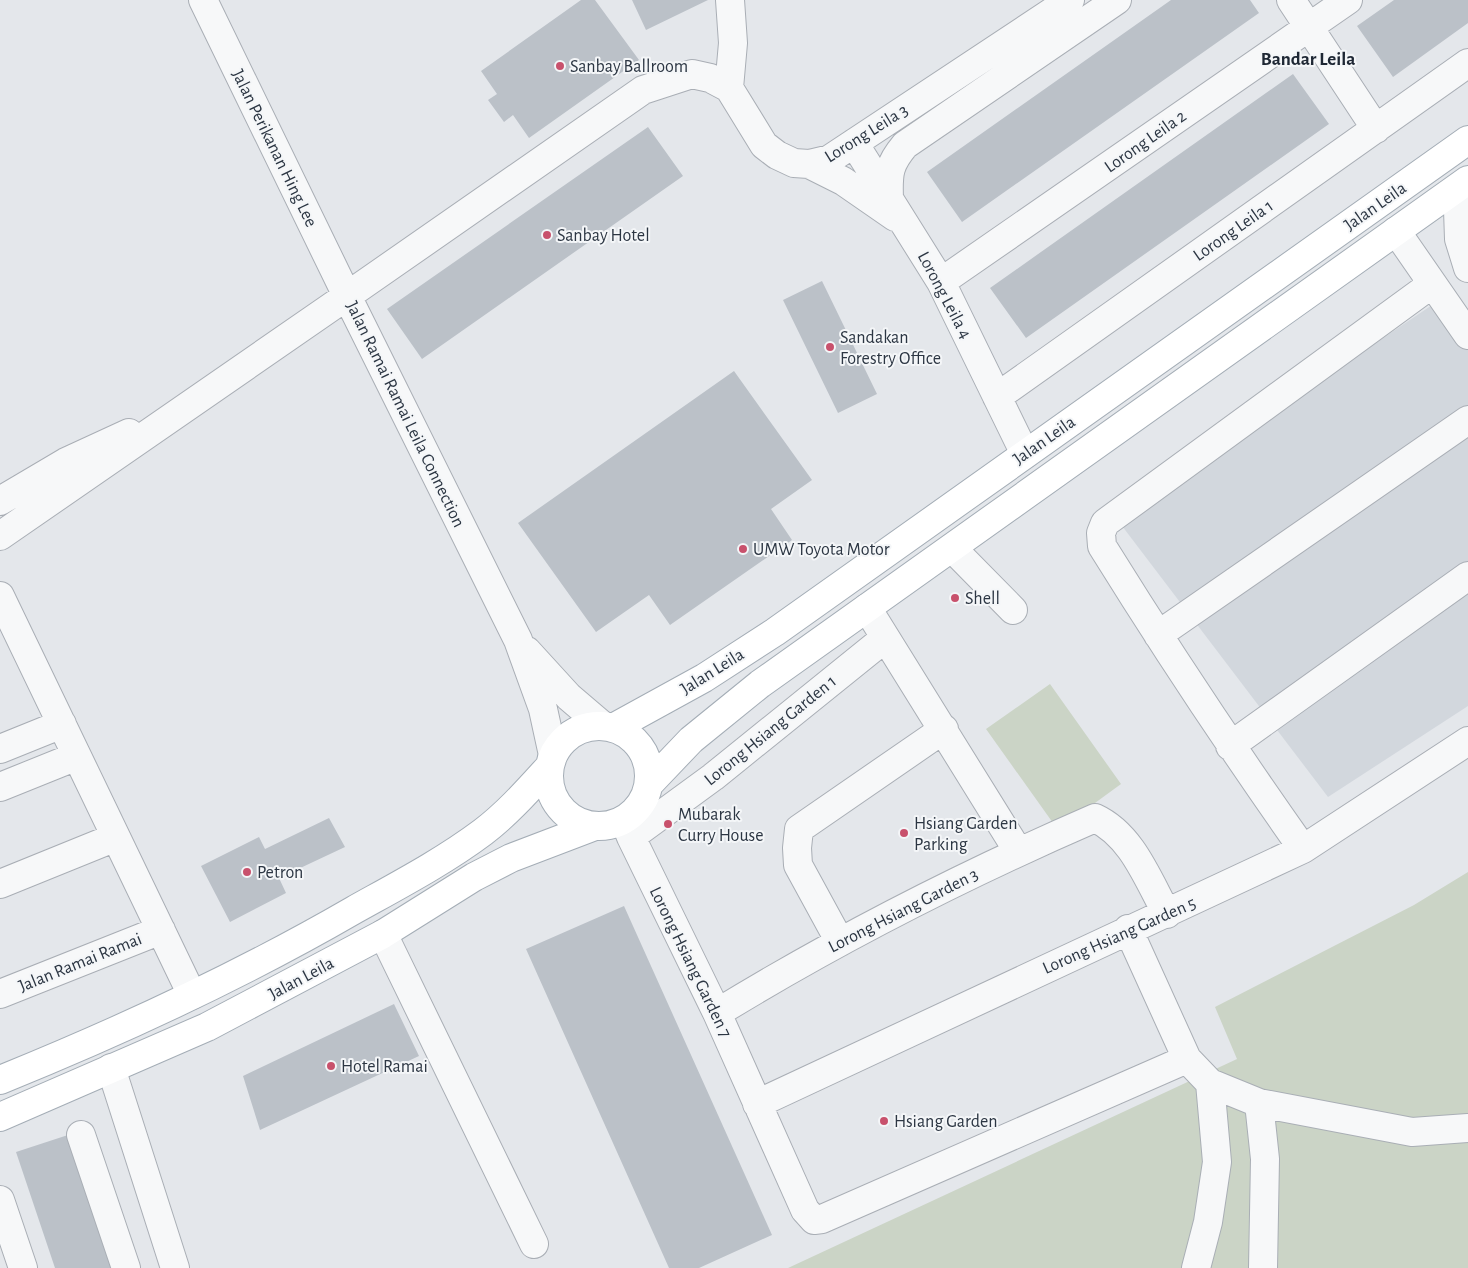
<svg xmlns="http://www.w3.org/2000/svg" width="1468" height="1268" font-family="'Alegreya Sans',sans-serif">
	<style>
		.built { fill: #d2d7dd }
		.green { fill: #cbd4c6 }
		.building { fill: #bbc1c8 }
		.lines { fill: none; stroke-linecap: round; stroke-linejoin: round }
		.minor-casing { stroke: #a9aeb5; stroke-width: 30 }
		.major-casing { stroke: #a4adb6; stroke-width: 30 }
		.minor { stroke: #f7f8f9; stroke-width: 28 }
		.major { stroke: #fff; stroke-width: 28 }
		.poi-dot { fill: #c8516c; stroke: #f4f6f8; stroke-width: 2 }
		.labels { text-anchor: middle; stroke-width: 4; stroke-linejoin: round; paint-order: stroke }
		.poi-label { font-size: 18px; fill: #2c3643; stroke: #f4f6f8; text-anchor: start }
		.street-label { font-size: 18px; fill: #2c3643; stroke: #f4f6f8 }
		.neighbourhood-label { font-size: 19px; font-weight: bold; fill: #1e2734; stroke: #f4f6f8 }
	</style>
	<rect width="100%" height="100%" fill="#e4e7eb"/>
	<!-- built -->
	<path class="built" d="M1438 301 1468 346V706L1328 797 1116 518Z"/>
	<!-- green -->
	<path class="green" d="M1050 684 1121 784 1058 830 986 729Z
		M1468 872V1268H788L1237 1059 1215 1007 1414 905Z"/>
	<!-- building -->
	<path class="building" d="M581 0H595L639 60 529 138 513 115 504 122 488 100 497 94 481 71Z
		M632 0H708L646 30Z
		M1171 0H1250L1259 13 962 222 927 172Z
		M1394 0H1468V23L1393 77 1357 26Z
		M1293 74 1329 124 1026 338 990 288Z
		M648 127 683 176 422 359 387 309Z
		M822 281 877 394 838 413 783 300Z
		M734 371 812 480 771 509 792 540 670 625 649 595 596 632 518 523Z
		M329 818 345 847 279 878 286 893 230 922 201 866 259 837 265 849Z
		M624 906 772 1235 699 1268H669L526 949Z
		M394 1004 419 1056 260 1130 243 1076Z
		M68 1135 112 1268H55L16 1152Z"/>
	<g class="lines">
		<!-- minor casing -->
		<g class="minor-casing">
			<path id="minor" d="M1291 0 1376 129
				M729 88 733 43 730 0
				M854 143 941 282 1025 454
				M809 164 843 181 895 217
				M1468 192 1458 210 1459 239 1468 268
				M889 198C888 173 889 164 905 145L1117 0
				M1396 231 1468 335
				M941 282 1348 0
				M997 397 1468 63
				M0 501 66 462 129 433
				M0 536 347 296 203 0
				M952 548 1013 610
				M0 596 192 995
				M867 608 1018 851
				M1158 635 1468 420
				M527 651 569 697 603 726
				M1230 746 1468 576
				M0 749 62 724
				M553 755 543 709 518 640 347 296 643 90 692 74 710 78 729 88 764 145 777 155 794 163 809 164 830 159 1070 0
				M0 787 77 756
				M624 820 631 837 717 1013 805 1210 814 1220 822 1219 1187 1059 1128 929
				M631 837 713 777 884 639
				M1303 849C1233 750 1166 649 1102 546L1101 533 1105 523 1432 284
				M0 884 116 837
				M383 934 534 1244
				M840 942 798 865 797 848 799 829 944 729
				M0 994 161 930
				M717 1013C838 939 966 874 1095 818 1132 835 1148 880 1167 914
				M1187 1059 1210 1083 1259 1103 1265 1159 1263 1268
				M111 1068 175 1268
				M1259 1103 1412 1132 1468 1128
				M757 1104 1303 849 1468 741
				M81 1135 126 1268
				M0 1200 23 1268
				M1196 1268 1208 1222 1217 1162 1210 1083"/>
		</g>
		<!-- major casing -->
		<g class="major-casing">
			<path id="major" d="M549 776a50 50 0 1 1 100 0a50 50 0 1 1-100 0Z
				M613 728 704 678 775 632 1468 140
				M650 783 691 740 760 684 1468 180
				M0 1080C121 1031 240 976 354 910 397 886 443 862 483 832 508 813 529 789 550 766
				M0 1117 207 1027 383 934 474 877 511 858 595 826"/>
		</g>
		<!-- minor -->
		<use href="#minor" class="minor"/>
		<!-- major -->
		<use href="#major" class="major"/>
	</g>
	<!-- markers -->
	<g class="poi-dot">
		<circle cx="560" cy="66" r="5"/>
		<circle cx="547" cy="235" r="5"/>
		<circle cx="830" cy="347" r="5"/>
		<circle cx="743" cy="549" r="5"/>
		<circle cx="955" cy="598" r="5"/>
		<circle cx="668" cy="824" r="5"/>
		<circle cx="904" cy="833" r="5"/>
		<circle cx="247" cy="872" r="5"/>
		<circle cx="331" cy="1066" r="5"/>
		<circle cx="884" cy="1121" r="5"/>
	</g>
	<g class="labels">
		<!-- poi labels -->
		<g class="poi-label">
			<text x="570" y="72">Sanbay Ballroom</text>
			<text x="557" y="241">Sanbay Hotel</text>
			<text x="840" y="343">Sandakan<tspan x="840" dy="21">Forestry Office</tspan></text>
			<text x="753" y="555">UMW Toyota Motor</text>
			<text x="965" y="604">Shell</text>
			<text x="678" y="820">Mubarak<tspan x="678" dy="21">Curry House</tspan></text>
			<text x="914" y="829">Hsiang Garden<tspan x="914" dy="21">Parking</tspan></text>
			<text x="257" y="878">Petron</text>
			<text x="341" y="1072">Hotel Ramai</text>
			<text x="894" y="1127">Hsiang Garden</text>
		</g>
		<!-- street labels -->
		<g class="street-label">
			<text transform="translate(866 133) rotate(-32)" y="6">Lorong Leila 3</text>
			<text transform="translate(1145 141) rotate(-35)" y="6">Lorong Leila 2</text>
			<text transform="translate(275 148) rotate(64)" y="6">Jalan Perikanan Hing Lee</text>
			<text transform="translate(1375 206) rotate(-35)" y="6">Jalan Leila</text>
			<text transform="translate(1233 230) rotate(-35)" y="6">Lorong Leila 1</text>
			<text transform="translate(945 295) rotate(62)" y="6">Lorong Leila 4</text>
			<text transform="translate(406 414) rotate(64)" y="6">Jalan Ramai Ramai Leila Connection</text>
			<text transform="translate(1044 440) rotate(-35)" y="6">Jalan Leila</text>
			<text transform="translate(712 671) rotate(-32)" y="6">Jalan Leila</text>
			<text transform="translate(770 730) rotate(-39)" y="6">Lorong Hsiang Garden 1</text>
			<text transform="translate(903 910) rotate(-27)" y="6">Lorong Hsiang Garden 3</text>
			<text transform="translate(1119 935) rotate(-24)" y="6">Lorong Hsiang Garden 5</text>
			<text transform="translate(80 962) rotate(-22)" y="6">Jalan Ramai Ramai</text>
			<text transform="translate(691 962) rotate(64)" y="6">Lorong Hsiang Garden 7</text>
			<text transform="translate(301 978) rotate(-28)" y="6">Jalan Leila</text>
		</g>
		<!-- neighbourhood labels -->
		<g class="neighbourhood-label">
			<text x="1308" y="65">Bandar Leila</text>
		</g>
	</g>
</svg>
